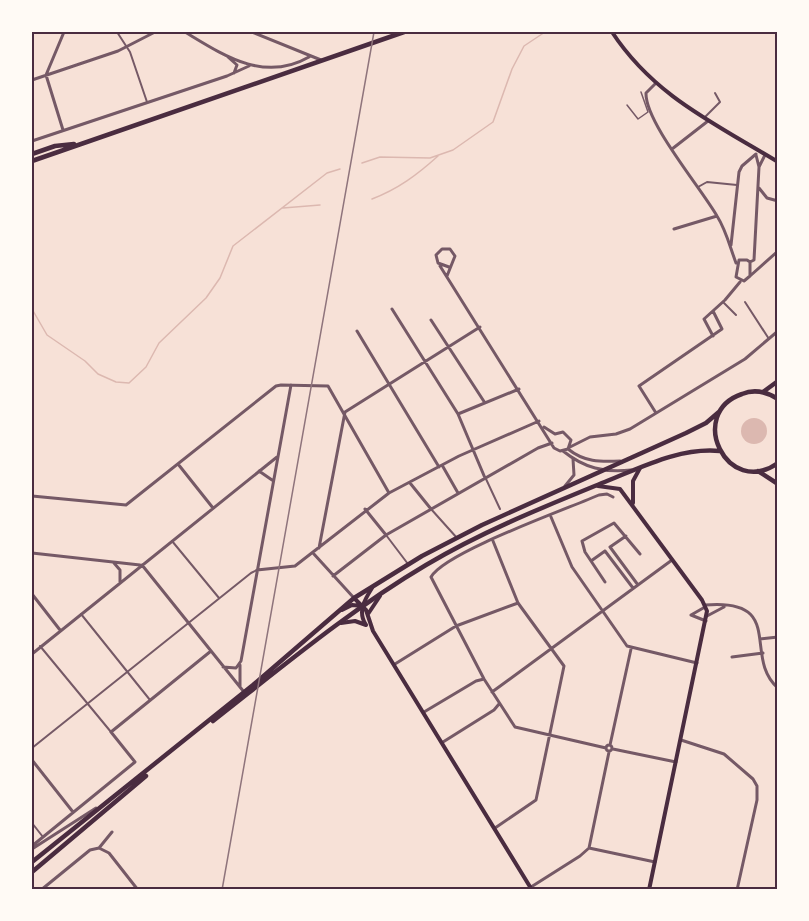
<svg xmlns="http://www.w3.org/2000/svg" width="809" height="921" font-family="'Asap Condensed',sans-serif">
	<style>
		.water { fill: #dcb8b0 }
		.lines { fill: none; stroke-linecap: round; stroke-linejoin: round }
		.stream { stroke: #dcb8b0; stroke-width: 1.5 }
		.service { stroke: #755966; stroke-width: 1.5 }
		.pedestrian { stroke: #755966; stroke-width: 2 }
		.minor { stroke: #755966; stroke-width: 3 }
		.secondary { stroke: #4a2c40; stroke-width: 4 }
		.primary { stroke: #4a2c40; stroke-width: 4.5 }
		.trunk { stroke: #4a2c40; stroke-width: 4.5 }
		.rail { stroke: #8f747c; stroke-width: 1.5 }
		.neatline { fill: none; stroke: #4a2c40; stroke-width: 2 }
	</style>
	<rect width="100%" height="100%" fill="#f7e1d7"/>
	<!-- water -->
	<path class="water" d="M741 431a13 13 0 1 1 26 0a13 13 0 1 1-26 0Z"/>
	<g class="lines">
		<!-- stream -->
		<path class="stream" d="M362 163 380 157 430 158 453 150 493 122 512 69 524 46 545 32
			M372 199C398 189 417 175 438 156
			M283 208 320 205
			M32 309 47 335 85 361 98 374 116 382 129 383 146 367 159 343 206 298 220 278 233 246 327 173 340 169"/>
		<!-- service -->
		<path class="service" d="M627 105 638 119 648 112 641 92"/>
		<!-- pedestrian -->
		<path class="pedestrian" d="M117 32 130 52 147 102
			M704 118 720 102 715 93
			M698 187 707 182 737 185
			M723 302 736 315
			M745 302 769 339
			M486 479 500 509
			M431 509 457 538
			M386 535 408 564
			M172 541 219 598
			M81 614 150 700
			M40 646 111 732
			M32 748 251 573 257 570
			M32 823 43 837"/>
		<!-- minor -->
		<path class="minor" d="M185 32C223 55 264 83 309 57
			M252 32 321 60
			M228 57 237 65 234 73
			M32 80 118 51 155 32
			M655 84 646 93C645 122 701 188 717 216 726 230 730 247 736 263
			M63 130 46 75 64 32
			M32 141 227 76 249 66
			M672 149 708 121
			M759 167 765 155
			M759 188 767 198 778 201
			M674 229 717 216
			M731 245 739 172 742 166 756 154
			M739 260H747L750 262V276L744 281 736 277Z
			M750 262 754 260 759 167 756 155
			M440 266 554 448 560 451 568 449 571 440 563 432 555 434
			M447 276 455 256 450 249H442L436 255 438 263 449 267
			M750 276 778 251
			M392 309 458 414 485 478
			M431 320 485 403
			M357 331 439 467
			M713 336 704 319 725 300 740 282
			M345 412 480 327
			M656 413 639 386 722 329 713 311
			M458 414 519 389
			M544 427 555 434
			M570 447 590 437 616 434 630 429 745 359 778 331
			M568 449C584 462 600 462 620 461
			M563 451C584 468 605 473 631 470
			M178 464 213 508
			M442 465 458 493
			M259 471 272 480
			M410 483 431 509
			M565 486 574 475 573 459
			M32 496 126 505 276 386 281 385 328 386 389 493
			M365 509 386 535
			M551 517 572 567 627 646 697 663
			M493 541 518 603 564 666 536 800 495 828
			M610 547 638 585
			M610 547 626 536
			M319 548 345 412
			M605 551 633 588
			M32 553 140 565
			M313 553 354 598
			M591 561 605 551
			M114 563 120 570V583
			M142 565 244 692
			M257 570 295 566 389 493 459 456 539 421
			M333 576 386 535 538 448 552 443
			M605 582 585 552 582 541 614 523 640 554
			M32 594 60 630
			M705 605C787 598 742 657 778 688
			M691 615 705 607
			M691 615 706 621
			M707 616 724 607
			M760 639 778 637
			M32 654 277 457
			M732 657 763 653
			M395 664 456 626 518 603
			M240 665V686
			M223 667 236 668 241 661 291 385
			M492 692 672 560
			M424 712 476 681 484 679
			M681 740 724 754 753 779 757 786V800L737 890
			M443 742 494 710 499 704
			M606 748a3 3 0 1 1 6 0a3 3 0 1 1-6 0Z
			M610 745 631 649
			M606 748 515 727 484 679 431 577C445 552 567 509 599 495L607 494 613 497
			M613 749 676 762
			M32 760 73 812
			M32 846 135 762 111 732 211 651
			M99 848 109 853 138 890
			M589 848 609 752
			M32 849 96 808
			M531 887 580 856 589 848 655 862
			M41 890 90 850 99 848 112 832"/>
		<!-- secondary -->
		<path class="secondary" d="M612 32C654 96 714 123 778 162
			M598 486 620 489 702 600 707 611 649 890
			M633 503V481L640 468
			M354 598 366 610 373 631 532 890
			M342 610 352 605 363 606
			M368 614 380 596
			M341 623 355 621 366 625
			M366 625C357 612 365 599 372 588"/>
		<!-- primary -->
		<path class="primary" d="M32 154 55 146 74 144
			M32 161 404 32"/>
		<!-- trunk -->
		<path class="trunk" d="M763 392 778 381
			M778 399C767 392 754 389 742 394 686 413 727 499 778 463
			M758 471 778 484
			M213 721C282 667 350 610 426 565 483 531 546 506 607 481 642 467 681 447 720 451
			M32 862 253 685 354 598 422 556 482 525 686 433 706 423 720 411
			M32 872 146 776"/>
		<!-- rail -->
		<path class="rail" d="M222 890 374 32"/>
	</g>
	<!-- border -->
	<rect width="809" height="921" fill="none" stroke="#fffaf5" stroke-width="66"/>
	<rect x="33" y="33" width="743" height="855" class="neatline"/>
</svg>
